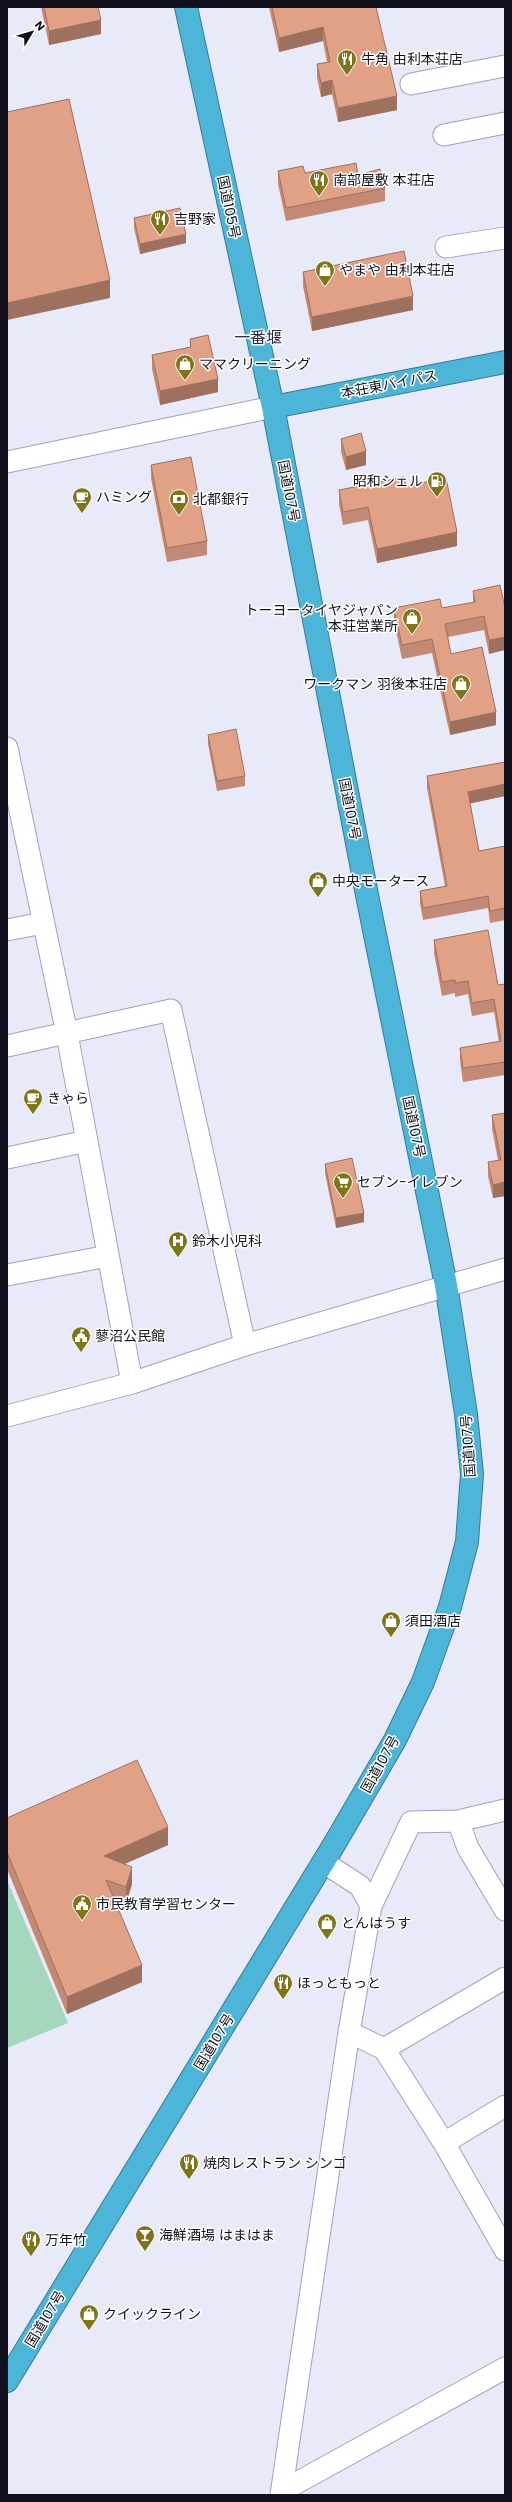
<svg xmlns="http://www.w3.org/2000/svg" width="512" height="2502" font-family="Poppins,'Noto Sans JP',sans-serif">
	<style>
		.green { fill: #a5d7be }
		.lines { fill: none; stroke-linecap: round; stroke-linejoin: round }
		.minor-casing { stroke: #9fa0c5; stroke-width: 23 }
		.highway-casing { stroke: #377b97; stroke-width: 24 }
		.minor { stroke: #fff; stroke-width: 21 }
		.highway { stroke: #4cb5d8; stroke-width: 22 }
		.wall { fill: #c28a74 }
		.shaded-wall { fill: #9e715e }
		.building { fill: #e1a187; stroke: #9e715e }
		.labels { text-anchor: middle; stroke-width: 3; stroke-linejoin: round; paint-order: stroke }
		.poi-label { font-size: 14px; fill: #10101d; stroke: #fff; text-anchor: start }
		.street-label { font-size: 14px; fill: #10101d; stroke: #fff }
		.quarter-label { font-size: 16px; fill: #2a2a47; stroke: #fff }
	</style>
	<rect width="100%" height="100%" fill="#e8e9f9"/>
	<!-- green -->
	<path class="green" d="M7 1880 68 2023 7 2048Z"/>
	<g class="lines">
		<!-- minor casing -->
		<g class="minor-casing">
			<path id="minor" d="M411 84 505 66
				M444 135 505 123
				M446 247 505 238
				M7 462 273 407
				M7 748 67 1034 132 1383
				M7 930 43 923
				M7 1046 171 1010 245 1345
				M7 1158 87 1141
				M7 1275 108 1256
				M7 1416 132 1383 245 1345 505 1269
				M458 1821 468 1848 505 1910
				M371 1906 411 1822 458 1821 505 1810
				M349 2032 384 2049 444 2143 505 2250
				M384 2049 505 1978
				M444 2143 505 2106
				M282 2491 505 2368
				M281 2495 349 2032 371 1906 360 1886 323 1862"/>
		</g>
		<!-- highway casing -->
		<g class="highway-casing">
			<path id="highway" d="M273 407 505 362
				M7 2381 335 1843 395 1740 423 1682 450 1607 467 1542 472 1474 466 1414 446 1285 368 900 273 407 186 7"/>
		</g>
		<!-- minor -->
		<use href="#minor" class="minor"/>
		<!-- highway -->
		<use href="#highway" class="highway"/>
	</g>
	<!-- wall -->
	<path class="wall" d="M41 7H98L101 34 49 45Z
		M269 7H376L397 110 338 122 332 94 321 97 317 78V64L327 62 323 41 279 52Z
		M278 171 305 173 358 175 385 188V201L286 221 278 184Z
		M134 218 186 243 140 254 134 228Z
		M303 272 413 310 312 331 303 286Z
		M190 339 218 392 160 405 152 369V355L190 347Z
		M341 439 366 465 346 470 341 452Z
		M151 465 207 541V555L167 562 151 478Z
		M406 486 457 546 377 563 368 520 343 525 339 504V490Z
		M500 585 489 654 484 630 448 637 451 654 496 725 450 735 432 653 402 659 394 621V608H442L473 602V591Z
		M208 735 245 776V786L217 791 208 744Z
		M505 762V796L470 803 479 851 505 846V920L490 923 488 908 423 920 420 903V891L445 886 427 788V776Z
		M434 940 498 985 505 984V1075L463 1082 460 1061V1048L499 1042 494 1012 472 1016 468 994 455 997V993L442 996 434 953Z
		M505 1113V1196L493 1198 488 1176V1162L498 1160 492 1129V1115Z
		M325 1164 364 1222 336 1228 325 1173Z
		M7 1818 168 1845 124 1864 132 1884 126 1904 115 1900 142 1982 67 2014 7 1869Z"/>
	<!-- shaded-wall -->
	<path class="shaded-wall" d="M101 20V34L49 45V31Z
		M323 27V41L279 52V38Z
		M332 80V94L321 97V83Z
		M397 96V110L338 122V108Z
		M186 234V243L140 254V244Z
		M110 280V298L7 320V303Z
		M413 296V310L312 331V317Z
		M218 379V392L160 405V391Z
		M366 451V465L346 470V457Z
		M457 532V546L377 563V549Z
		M505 637V650L489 654V640Z
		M496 712V725L450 735V722Z
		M505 784V796L468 804V792Z
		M505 1182V1196L493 1198V1185Z
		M364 1213V1222L336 1228V1218Z
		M168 1827V1845L104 1873V1856Z
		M132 1867V1884L126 1904V1887Z
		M142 1965V1982L67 2014V1997Z"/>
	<!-- building -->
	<path class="building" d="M44 7H98L101 20 49 31Z
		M272 7H376L397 96 338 108 332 80 321 83 317 64 330 62 323 27 279 38Z
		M69 99 110 280 7 303V112Z
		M356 163 358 175 380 169 385 188 286 208 278 171 303 166 305 173Z
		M180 208 186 234 140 244 134 218Z
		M404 251 413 296 312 317 303 272Z
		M208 335 218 379 160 391 152 355 191 347 190 339Z
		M361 433 366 451 346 457 341 439Z
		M191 457 207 541 167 548 151 465Z
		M404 477 406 486 446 478 457 532 377 549 368 507 343 512 339 490Z
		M500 585 505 608V637L489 640 484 616 445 624 451 654 482 647 496 712 450 722 432 639 402 645 394 608 440 599 442 608 475 602 473 591Z
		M236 729 245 776 217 781 208 735Z
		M505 762V784L468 792 479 851 505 846V908L490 911 488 896 423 908 420 891 447 886 427 776Z
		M488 930 498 985 505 984V1062L463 1068 460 1048 501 1041 494 999 472 1003 468 981 455 983V980L442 982 434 940Z
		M505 1113V1182L493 1185 488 1162 501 1160 492 1115Z
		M352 1158 364 1213 336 1218 325 1164Z
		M137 1760 168 1827 104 1856 132 1867 126 1887 106 1880 142 1965 67 1997 7 1852V1818Z"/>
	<!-- icons -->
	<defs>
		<g id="restaurant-pin" transform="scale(1)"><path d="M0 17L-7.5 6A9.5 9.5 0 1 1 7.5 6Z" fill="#7e7518" stroke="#fff"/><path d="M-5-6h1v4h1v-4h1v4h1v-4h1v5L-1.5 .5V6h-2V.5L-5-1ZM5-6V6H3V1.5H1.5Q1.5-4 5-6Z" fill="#fff"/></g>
		<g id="shop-pin" transform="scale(1)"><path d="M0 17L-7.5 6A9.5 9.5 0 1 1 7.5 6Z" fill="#7e7518" stroke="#fff"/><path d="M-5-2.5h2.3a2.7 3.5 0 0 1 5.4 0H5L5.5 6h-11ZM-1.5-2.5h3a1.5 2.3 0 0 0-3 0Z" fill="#fff"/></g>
		<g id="fuel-pin" transform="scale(1)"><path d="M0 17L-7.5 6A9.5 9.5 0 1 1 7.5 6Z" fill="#7e7518" stroke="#fff"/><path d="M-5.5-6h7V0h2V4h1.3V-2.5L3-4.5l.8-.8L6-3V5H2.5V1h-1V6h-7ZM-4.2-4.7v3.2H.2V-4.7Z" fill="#fff"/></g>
		<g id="cafe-pin" transform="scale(1)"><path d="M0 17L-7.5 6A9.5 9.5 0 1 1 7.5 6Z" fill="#7e7518" stroke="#fff"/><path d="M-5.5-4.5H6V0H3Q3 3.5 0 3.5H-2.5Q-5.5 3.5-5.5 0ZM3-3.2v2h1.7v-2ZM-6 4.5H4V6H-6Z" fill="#fff"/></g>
		<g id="bank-pin" transform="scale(1)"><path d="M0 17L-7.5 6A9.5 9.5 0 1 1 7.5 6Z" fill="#7e7518" stroke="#fff"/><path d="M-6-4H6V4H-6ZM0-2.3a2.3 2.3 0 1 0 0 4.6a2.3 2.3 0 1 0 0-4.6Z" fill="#fff"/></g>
		<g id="supermarket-pin" transform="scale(1)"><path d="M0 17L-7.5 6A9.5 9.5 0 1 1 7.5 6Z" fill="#7e7518" stroke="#fff"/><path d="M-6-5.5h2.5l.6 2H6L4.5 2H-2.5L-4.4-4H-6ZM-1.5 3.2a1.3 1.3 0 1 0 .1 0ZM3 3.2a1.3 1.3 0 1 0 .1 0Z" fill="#fff"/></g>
		<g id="hospital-pin" transform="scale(1)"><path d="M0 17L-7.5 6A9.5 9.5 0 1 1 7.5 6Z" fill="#7e7518" stroke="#fff"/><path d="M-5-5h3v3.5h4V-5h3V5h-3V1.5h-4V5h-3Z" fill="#fff"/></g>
		<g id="civic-pin" transform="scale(1)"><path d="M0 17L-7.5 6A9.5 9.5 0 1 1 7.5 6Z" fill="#7e7518" stroke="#fff"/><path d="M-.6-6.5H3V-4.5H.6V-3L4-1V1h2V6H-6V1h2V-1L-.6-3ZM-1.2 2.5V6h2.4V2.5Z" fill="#fff"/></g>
		<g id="bar-pin" transform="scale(1)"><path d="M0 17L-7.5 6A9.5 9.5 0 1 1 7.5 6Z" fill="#7e7518" stroke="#fff"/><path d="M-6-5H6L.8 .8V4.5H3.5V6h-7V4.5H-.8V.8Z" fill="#fff"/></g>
	</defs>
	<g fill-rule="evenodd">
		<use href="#restaurant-pin" x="347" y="59"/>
		<use href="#restaurant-pin" x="319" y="180"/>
		<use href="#restaurant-pin" x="160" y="219"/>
		<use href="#shop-pin" x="325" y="270"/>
		<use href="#shop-pin" x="185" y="364"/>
		<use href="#fuel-pin" x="437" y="481"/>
		<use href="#cafe-pin" x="82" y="497"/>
		<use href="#bank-pin" x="179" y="499"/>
		<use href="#shop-pin" x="412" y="618"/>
		<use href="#shop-pin" x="461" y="684"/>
		<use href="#shop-pin" x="318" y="881"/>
		<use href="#cafe-pin" x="33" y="1098"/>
		<use href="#supermarket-pin" x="343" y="1182"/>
		<use href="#hospital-pin" x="178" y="1241"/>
		<use href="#civic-pin" x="81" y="1336"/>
		<use href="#shop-pin" x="391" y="1621"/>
		<use href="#civic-pin" x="82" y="1904"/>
		<use href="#shop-pin" x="327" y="1923"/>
		<use href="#restaurant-pin" x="283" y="1983"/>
		<use href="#restaurant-pin" x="189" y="2163"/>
		<use href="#bar-pin" x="145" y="2235"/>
		<use href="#restaurant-pin" x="31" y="2240"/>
		<use href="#shop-pin" x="89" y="2314"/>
	</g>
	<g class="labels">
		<!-- poi labels -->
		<g class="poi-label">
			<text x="361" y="64">牛角 由利本荘店</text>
			<text x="333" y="185">南部屋敷 本荘店</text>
			<text x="174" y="224">吉野家</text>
			<text x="339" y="275">やまや 由利本荘店</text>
			<text x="199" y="369">ママクリーニング</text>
			<text x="423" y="486" text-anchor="end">昭和シェル</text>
			<text x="96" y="502">ハミング</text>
			<text x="193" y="504">北都銀行</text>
			<text x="398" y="615" text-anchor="end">トーヨータイヤジャパン<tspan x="398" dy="16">本荘営業所</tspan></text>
			<text x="447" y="689" text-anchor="end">ワークマン 羽後本荘店</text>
			<text x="332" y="886">中央モータース</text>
			<text x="47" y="1103">きゃら</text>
			<text x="357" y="1187">セブン-イレブン</text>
			<text x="192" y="1246">鈴木小児科</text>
			<text x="95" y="1341">蓼沼公民館</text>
			<text x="405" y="1626">須田酒店</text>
			<text x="96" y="1909">市民教育学習センター</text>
			<text x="341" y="1928">とんはうす</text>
			<text x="297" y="1988">ほっともっと</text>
			<text x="203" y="2168">焼肉レストラン シンゴ</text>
			<text x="159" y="2240">海鮮酒場 はまはま</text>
			<text x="45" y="2245">万年竹</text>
			<text x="103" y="2319">クイックライン</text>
		</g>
		<!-- street labels -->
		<g class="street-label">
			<text transform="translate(229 207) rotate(78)" y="5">国道105号</text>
			<text transform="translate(389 384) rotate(-11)" y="5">本荘東バイパス</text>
			<text transform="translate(289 491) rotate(79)" y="5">国道107号</text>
			<text transform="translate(350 809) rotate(79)" y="5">国道107号</text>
			<text transform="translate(414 1127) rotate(78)" y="5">国道107号</text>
			<text transform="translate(468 1446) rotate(-94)" y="5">国道107号</text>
			<text transform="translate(380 1764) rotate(-61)" y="5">国道107号</text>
			<text transform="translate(214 2042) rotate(-59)" y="5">国道107号</text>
			<text transform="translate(45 2319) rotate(-59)" y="5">国道107号</text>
		</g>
		<!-- quarter labels -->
		<g class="quarter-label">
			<text x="258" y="343">一番堰</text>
		</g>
	</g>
	<!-- border -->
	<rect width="512" height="2502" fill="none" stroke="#10101d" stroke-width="16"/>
	<!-- north arrow -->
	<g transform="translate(32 32) rotate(52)" stroke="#ffffff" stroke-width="3" paint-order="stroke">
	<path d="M0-3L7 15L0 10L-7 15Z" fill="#10101d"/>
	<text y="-6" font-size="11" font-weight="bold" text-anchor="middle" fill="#10101d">N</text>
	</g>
</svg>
